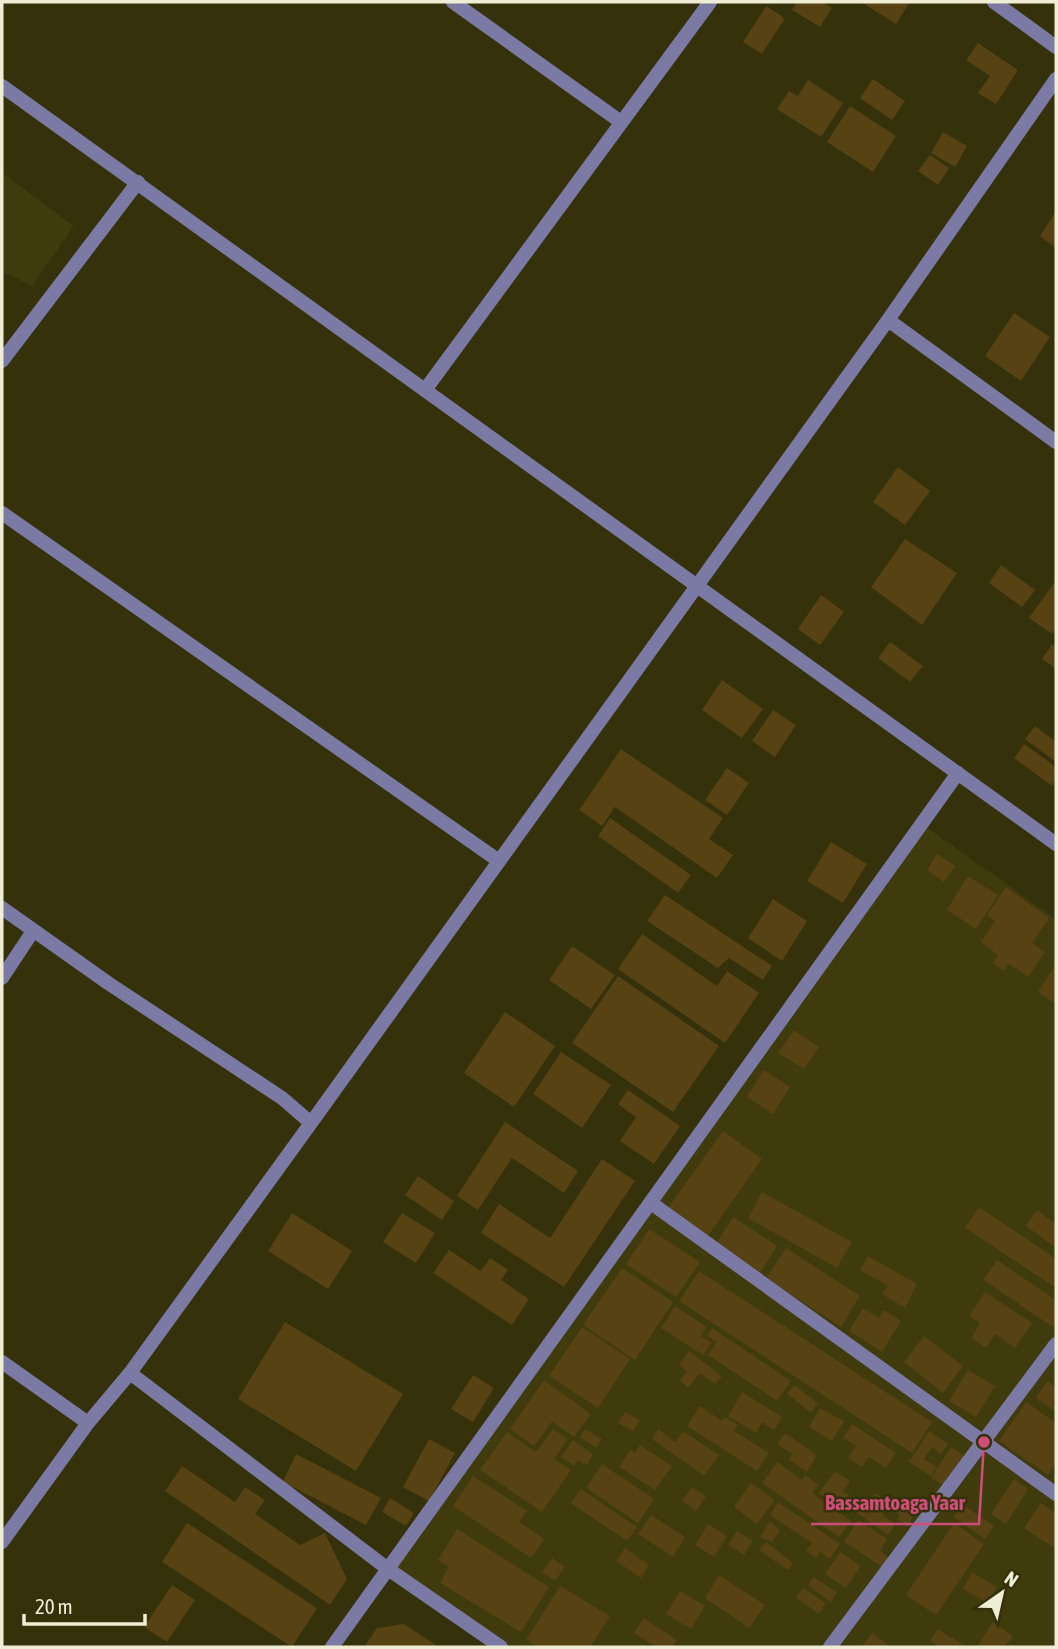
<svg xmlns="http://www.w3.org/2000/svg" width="1058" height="1649" font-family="'Asap Condensed',sans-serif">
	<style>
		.built { fill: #3f3b0d }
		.building { fill: #564212 }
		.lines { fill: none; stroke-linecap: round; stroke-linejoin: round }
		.pedestrian { stroke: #7b7aa5; stroke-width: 14 }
		.minor { stroke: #7b7aa5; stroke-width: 14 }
		.leader { fill: none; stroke: #cd4e79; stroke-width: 2.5 }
		.callout-dot { fill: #cd4e79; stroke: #34310b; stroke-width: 2.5 }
		.callout-label { font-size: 21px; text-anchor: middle; font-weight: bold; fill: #cd4e79; stroke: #34310b; stroke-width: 5; stroke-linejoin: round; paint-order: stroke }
	</style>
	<rect width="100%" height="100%" fill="#34310b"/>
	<!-- built -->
	<path class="built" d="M2 173 74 226 32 286 2 271Z
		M922 824 1056 919V1647H501L388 1569Z"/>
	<!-- building -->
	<path class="building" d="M797 2H823L832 8 820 27 792 10Z
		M861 2H910L896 24Z
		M766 6 782 16 784 20 762 54 743 42Z
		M978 43 1018 70 996 104 978 93 990 76 966 60Z
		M873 79 905 101 892 120 860 98Z
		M808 80 843 103 821 137 777 109 789 91 798 96Z
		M850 106 896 136 873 172 827 142Z
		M943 132 967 146 955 167 931 153Z
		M930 155 949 168 938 185 918 171Z
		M1056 211V248L1040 236Z
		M1014 313 1050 337 1021 381 985 356Z
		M898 467 930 491 905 525 873 502Z
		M905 539 957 573 922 625 871 587Z
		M1001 565 1035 590 1022 607 989 583Z
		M1054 583 1056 585V628L1052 634 1029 618Z
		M821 595 844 612 820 645 798 629Z
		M890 642 923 666 910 682 878 658Z
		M1052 644 1056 647V669L1042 659Z
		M722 680 763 709 742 738 702 710Z
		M773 710 796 725 775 757 752 741Z
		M1035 726 1056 742V762L1025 739Z
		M1024 744 1056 767V779L1052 786 1014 758Z
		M621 749 723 818 709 839 733 855 717 878 615 807 602 826 579 810Z
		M727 768 749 783 727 815 705 800Z
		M610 818 691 875 678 893 598 836Z
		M831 842 867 864 843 903 807 881Z
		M937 854 955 866 944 882 927 870Z
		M968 876 998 895 976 929 947 910Z
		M1006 887 1049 918 1032 943 1045 952 1028 977 1009 964 1004 971 993 963 998 955 981 942 995 921 987 915Z
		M665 895 772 966 763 980 729 958 718 968 647 921Z
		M773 899 807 921 782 961 748 938Z
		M642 934 717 986 727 971 759 993 725 1043 618 969Z
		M572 946 615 975 591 1009 549 980Z
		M1056 964V1004L1038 992Z
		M618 976 719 1046 673 1112 572 1043Z
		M505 1012 555 1046 514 1107 464 1073Z
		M794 1030 819 1047 804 1069 778 1053Z
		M561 1052 611 1085 582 1128 533 1094Z
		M764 1070 790 1087 773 1114 747 1097Z
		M628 1090 680 1126 654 1164 620 1141 636 1117 618 1104Z
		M505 1122 578 1171 564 1193 512 1158 478 1210 457 1196Z
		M723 1131 762 1159 705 1240 665 1212Z
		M602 1159 635 1181 564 1287 481 1233 499 1204 550 1238Z
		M418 1176 454 1201 442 1220 405 1195Z
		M762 1192 852 1242 837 1268 748 1218Z
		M979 1207 1056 1259V1288L965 1228Z
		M1037 1210 1056 1224V1248L1026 1226Z
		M292 1213 352 1251 328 1289 268 1251Z
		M402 1213 435 1233 416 1263 383 1242Z
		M733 1217 777 1246 757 1278 713 1249Z
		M649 1229 700 1262 676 1297 626 1264Z
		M786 1248 860 1296 841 1327 766 1278Z
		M449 1250 481 1271 490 1258 508 1270 501 1280 529 1299 512 1325 433 1273Z
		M868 1256 917 1284 905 1308 882 1294 888 1286 860 1270Z
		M997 1260 1056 1300V1323L1053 1327 983 1280Z
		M622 1268 673 1302 635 1360 583 1325Z
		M699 1271 932 1422 912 1453 679 1301Z
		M985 1292 1032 1323 1015 1348 995 1334 986 1348 971 1338 980 1323 969 1316Z
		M675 1306 707 1327 701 1336 712 1342 703 1355 661 1328Z
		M863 1308 879 1318 884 1310 901 1321 882 1352 849 1331Z
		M285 1322 403 1394 356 1471 238 1399Z
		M582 1327 630 1359 598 1408 549 1376Z
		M712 1328 791 1381 777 1401 708 1355 717 1342 707 1336Z
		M924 1336 963 1366 943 1393 904 1362Z
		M689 1351 722 1376 715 1384 700 1373 688 1388 680 1381 687 1371 679 1365Z
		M968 1370 995 1386 976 1417 949 1401Z
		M473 1375 494 1388 473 1422 451 1409Z
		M544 1380 591 1414 574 1437 552 1422 534 1446 510 1429Z
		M1047 1381 1056 1387V1412L1036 1398Z
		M794 1385 818 1403 811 1413 787 1394Z
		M742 1392 782 1417 774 1430 762 1422 756 1433 728 1416Z
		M1026 1402 1056 1423V1463L1048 1475 999 1441Z
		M700 1406 722 1421 725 1417 738 1425 734 1431 769 1453 757 1471 687 1426Z
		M820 1408 844 1421 832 1441 809 1427Z
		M625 1412 640 1420 633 1431 618 1423Z
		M852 1424 896 1453 886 1468 869 1457 862 1467 848 1458 856 1446 843 1438Z
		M553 1429 568 1439 554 1459 571 1470 542 1512 480 1470 507 1432 536 1452Z
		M585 1429 602 1439 596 1448 580 1437Z
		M658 1429 675 1442 683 1431 719 1455 704 1476 652 1439Z
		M929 1431 948 1444 941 1454 932 1447 924 1459 937 1467 931 1476 909 1462Z
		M785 1433 817 1455 807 1472 789 1460 793 1454 777 1444Z
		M429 1439 455 1453 429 1501 403 1487Z
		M573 1440 593 1454 587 1465 578 1460 574 1466 561 1457Z
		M640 1445 672 1466 655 1490 619 1467 630 1450 635 1453Z
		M951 1447 967 1457 948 1488 931 1478Z
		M296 1454 381 1498 366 1525 283 1482Z
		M777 1462 802 1480 805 1475 818 1485 812 1493 851 1521 839 1537 762 1483Z
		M602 1464 654 1499 638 1523 586 1488Z
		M182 1466 235 1502 245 1487 265 1500 255 1514 300 1545 325 1533 347 1579 330 1605 165 1491Z
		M835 1471 850 1481 843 1491 865 1506 875 1493 890 1503 882 1515 895 1524 888 1535 837 1499 832 1502 819 1493Z
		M473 1476 527 1511 519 1522 544 1539 531 1558 453 1506Z
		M1014 1479 1028 1489 1006 1524 991 1514Z
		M751 1483 775 1500 757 1524 734 1507Z
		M692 1487 706 1496 696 1511 682 1501Z
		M581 1489 637 1527 627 1541 571 1503Z
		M390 1498 414 1513 406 1526 382 1512Z
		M778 1502 840 1544 830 1559 820 1552 816 1558 806 1551 812 1543 770 1515Z
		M1041 1503 1056 1513V1549L1024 1528Z
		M897 1504 914 1515 907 1527 897 1520 900 1515 893 1510Z
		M962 1504 994 1526 985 1539 953 1517Z
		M651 1515 685 1537 673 1557 638 1534Z
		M858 1520 887 1539 880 1551 890 1558 884 1568 844 1542Z
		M770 1521 780 1530 772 1542 760 1537Z
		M187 1523 317 1608 292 1647 162 1562Z
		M954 1523 984 1544 936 1615 906 1595Z
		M708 1524 727 1536 714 1557 695 1545Z
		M457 1529 549 1587 521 1632 440 1583 449 1567 438 1560Z
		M737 1531 753 1541 744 1555 728 1545Z
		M766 1542 793 1563 788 1570 759 1550Z
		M625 1548 649 1565 641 1578 616 1561Z
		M840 1552 861 1566 846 1588 825 1574Z
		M552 1558 565 1567 555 1581 542 1572Z
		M972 1572 997 1587 988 1603 963 1589Z
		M719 1575 765 1605 749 1628 705 1598Z
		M813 1577 837 1592 831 1602 808 1585Z
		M172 1585 195 1600 167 1642 144 1627Z
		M560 1586 610 1616 590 1647H538L526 1640Z
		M803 1588 826 1603 819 1614 796 1598Z
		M680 1591 705 1606 691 1629 666 1614Z
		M644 1618 677 1640 672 1647H656L634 1633Z
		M993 1622 1013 1636 1005 1647H981L978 1645Z
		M404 1624 439 1647H364L377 1628Z
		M938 1629 966 1647H940L930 1641Z
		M872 1633 891 1647H861Z"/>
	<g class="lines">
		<!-- pedestrian -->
		<path class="pedestrian" d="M651 1203 1056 1494
			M830 1647 1056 1344"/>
		<!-- minor -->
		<path class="minor" d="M453 2 621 122
			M994 2 1056 47
			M2 86 1056 844
			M888 320 1056 442
			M2 361 138 182
			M425 390 710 2
			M2 513 499 861
			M2 908 108 983 282 1098 311 1123
			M2 978 33 931
			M2 1362 88 1423
			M130 1373 388 1569 501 1647
			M2 1542 88 1423 130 1373 311 1123 888 320 1056 79
			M332 1647 958 773"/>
	</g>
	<!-- callouts -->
	<path class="leader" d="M984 1442L979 1524H811"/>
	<circle class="callout-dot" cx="984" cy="1442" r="7"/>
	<g class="callout-label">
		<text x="895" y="1510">Bassamtoaga Yaar</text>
	</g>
	<!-- border -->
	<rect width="1058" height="1649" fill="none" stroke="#efeed4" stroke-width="7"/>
	<!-- north arrow -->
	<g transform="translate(1002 1593) rotate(34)" stroke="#34310b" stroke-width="5" paint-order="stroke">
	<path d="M0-5L12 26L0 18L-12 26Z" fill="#efeed4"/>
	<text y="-10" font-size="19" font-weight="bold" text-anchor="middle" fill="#efeed4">N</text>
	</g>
	<!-- scale -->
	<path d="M24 1614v10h121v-10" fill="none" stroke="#efeed4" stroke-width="3.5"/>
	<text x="35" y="1614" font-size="21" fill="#efeed4" stroke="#34310b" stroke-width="5" paint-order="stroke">20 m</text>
</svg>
